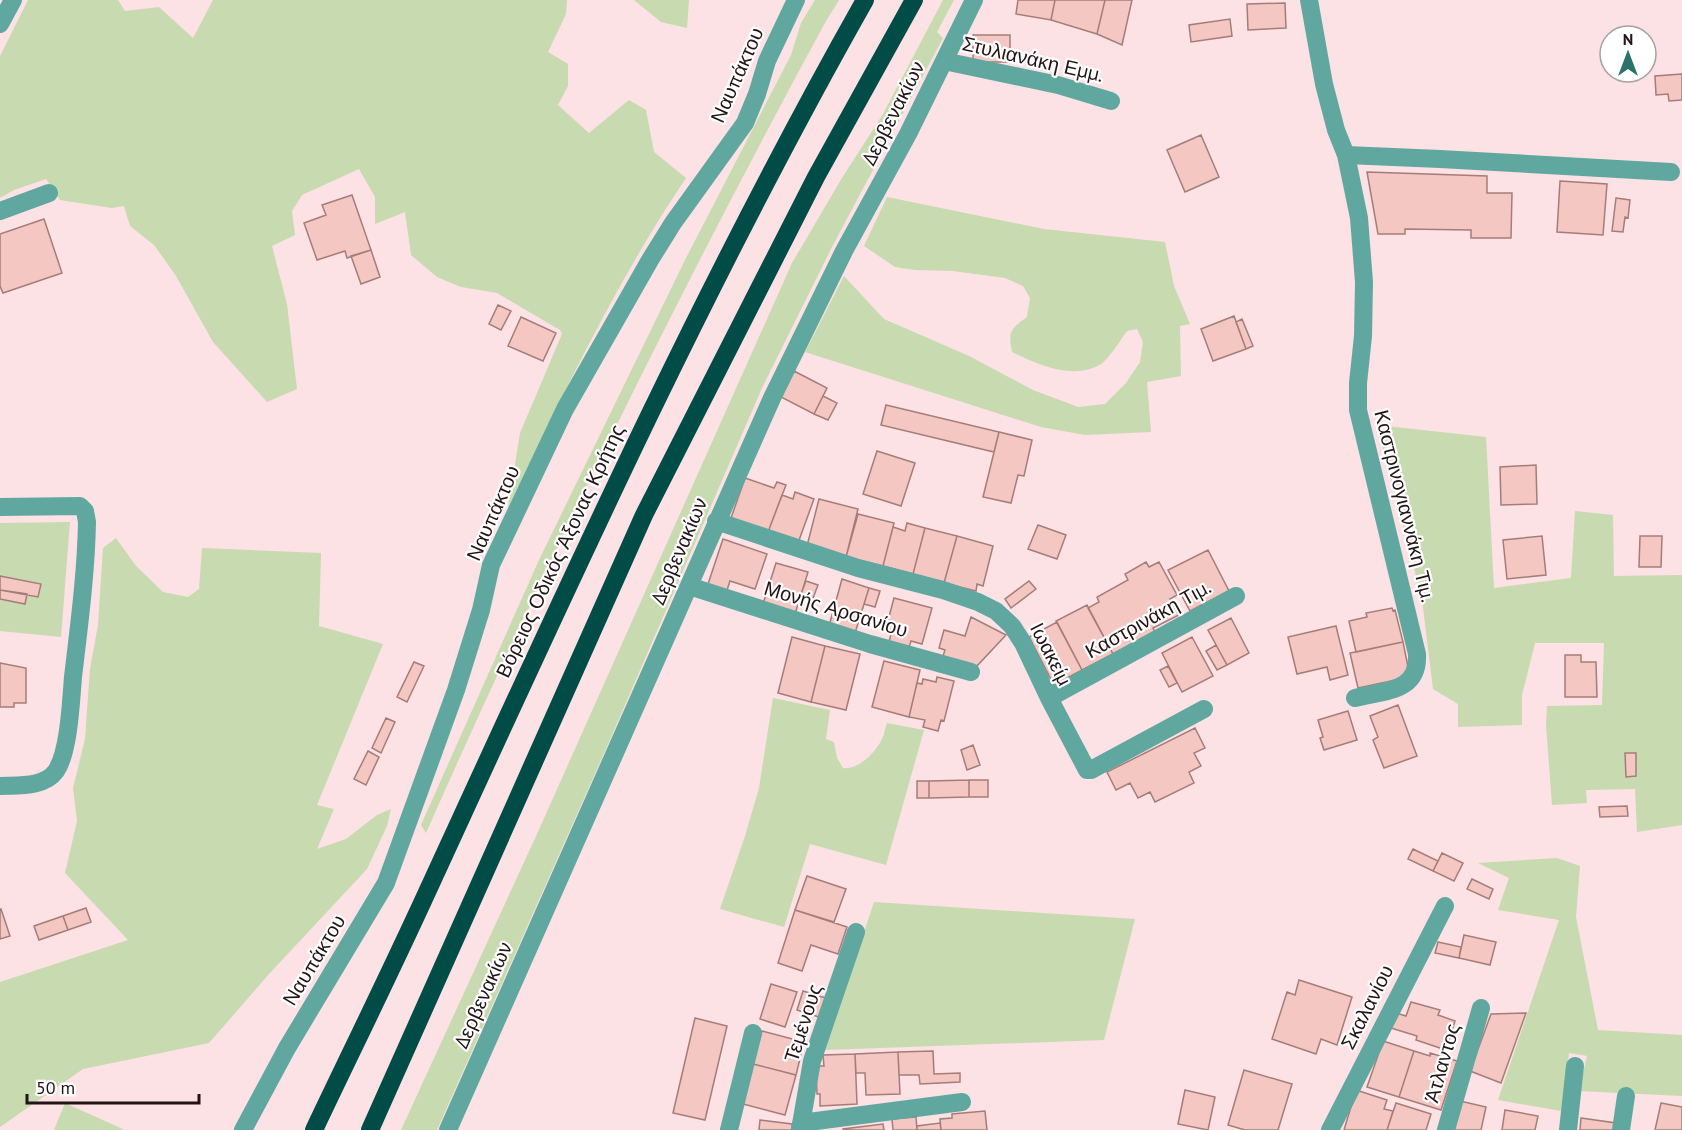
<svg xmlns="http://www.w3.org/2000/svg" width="1682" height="1130" font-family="'PT Sans',sans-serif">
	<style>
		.green { fill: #c8daaf }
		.building { fill: #f4c7c2; stroke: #a57d78; stroke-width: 1.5 }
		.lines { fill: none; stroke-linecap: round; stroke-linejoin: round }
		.minor { stroke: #60a89f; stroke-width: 18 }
		.highway { stroke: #014c46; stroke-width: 18 }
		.labels { text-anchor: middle; stroke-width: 4.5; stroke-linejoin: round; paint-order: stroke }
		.street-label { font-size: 20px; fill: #221316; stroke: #fff }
	</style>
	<rect width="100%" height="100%" fill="#fce1e5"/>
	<!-- green -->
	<path class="green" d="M28 0H118L125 11 159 7 193 38 213 0H567L566 14 548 52 568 64V86L558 105 589 133 629 100 646 110 654 152 686 178C616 282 562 396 508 508L520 433 562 334 560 330 497 293 461 287 437 277 411 255 405 212 375 224V197L359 169 302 195 292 211 295 235 272 246 287 304 297 389 267 402 213 342 176 276 154 245 130 226 124 206 112 208 60 200 46 179 14 190 0 198V56Z
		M634 0H689L687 28 661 22Z
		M815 0H839L826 21C682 286 548 557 426 833L421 825 539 560 685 260 791 55 801 23Z
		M943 0H954L937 32 943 38 832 247 762 388 609 742 437 1130H401L537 834 792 263 842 178 883 114Z
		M887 197 1044 229 1165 242 1174 286 1190 324 1180 326 1181 376 1147 382 1151 432 1085 435 1041 427 805 352 844 276 884 319 969 356 1033 390 1078 407 1105 404 1126 383 1140 362 1143 342 1137 329 1127 331C1121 339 1109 359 1101 364 1074 381 1037 364 1012 352 1008 332 1010 329 1027 317L1030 298 1023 286 1005 278 953 271 915 270 895 267 864 246Z
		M1377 425 1486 437 1494 588 1571 578 1575 511 1613 515 1614 576 1682 575V825L1637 832 1635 789 1586 790 1587 803 1552 805 1546 725 1547 706 1602 705 1604 643H1535L1522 695V725L1458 727V704L1433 689 1422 599Z
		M70 522 61 637 0 631V523Z
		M116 538 136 566 163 592 188 597 199 589 202 548 321 553 319 626 383 644 317 805 334 809 317 849 346 839 377 815 391 809 387 826 367 869 269 974 209 1043 83 1069 0 1127V982L128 940 65 873 77 821 73 788 85 739 90 669 98 625 103 548Z
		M773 698 830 710 826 739 834 742 837 758 843 768C858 770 874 754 881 741 884 736 885 729 887 723L924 730 886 865 810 844 784 927 720 909 745 836 759 788Z
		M1557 858 1580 866 1576 917 1598 1030 1682 1035V1096L1579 1091 1587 1056 1569 1053 1561 1111 1498 1100 1559 920 1498 910 1509 878 1478 863Z
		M874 902 1135 919 1104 1040 825 1050Z
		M65 1103 125 1130H54Z"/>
	<!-- building -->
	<path class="building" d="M1018 0H1055L1051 20 1016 14Z
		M1055 0H1105L1097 34 1051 20Z
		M1105 0H1132L1122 45 1097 34Z
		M1285 3 1286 28 1248 30 1247 4Z
		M1230 19 1232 36 1191 42 1189 25Z
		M973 35H1010V62H973Z
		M1682 74V100L1669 101 1668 94 1656 95 1655 76Z
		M1201 135 1219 177 1185 192 1167 150Z
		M1367 172 1487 176V193H1512L1511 238H1471V230L1405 229V234H1378Z
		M1560 181 1607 184 1603 235 1557 232Z
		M352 195 371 250 347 258 345 251 317 260 304 223 326 215 322 205Z
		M1616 198 1630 200 1628 218 1625 217 1623 232 1612 231Z
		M44 219 62 273 3 293 0 286V234Z
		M371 250 380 277 361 284 351 256Z
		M498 305 511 311 501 330 489 324Z
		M1234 316 1246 349 1213 361 1201 329Z
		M521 317 556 333 543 361 508 346Z
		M1242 319 1253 346 1246 349 1236 322Z
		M794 371 827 388 814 414 781 397Z
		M823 396 837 403 828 420 814 414Z
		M886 405 999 432 994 452 881 425Z
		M999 432 1032 440 1024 476 1018 475 1011 503 983 497Z
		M877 451 915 463 901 506 863 494Z
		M1536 465 1537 504 1501 505 1500 467Z
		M745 478 774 488 777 482 786 485 768 532 731 518Z
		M795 492 814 499 798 543 768 532 782 495 793 499Z
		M819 499 858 509 846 557 807 546Z
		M858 514 894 523 883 566 846 557Z
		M907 523 925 528 913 574 883 566 893 527 905 531Z
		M1038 525 1066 535 1057 559 1028 549Z
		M925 528 957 536 944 583 913 574Z
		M957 536 993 546 983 586 977 584 976 591 944 583Z
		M1542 536 1546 575 1507 579 1503 540Z
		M1640 536H1662L1661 567H1639Z
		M723 539 767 554 755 589 730 581 726 593 707 587Z
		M1208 550 1229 591 1190 611 1168 570Z
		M1146 562 1149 567 1159 562 1177 595 1170 599 1179 615 1153 628 1155 632 1113 654 1088 608 1099 602 1097 597 1128 580 1125 574Z
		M776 563 808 572 795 614 763 604Z
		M0 576 41 584 38 597 0 590Z
		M842 579 869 588 855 633 829 626Z
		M806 581 818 585 813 598 801 594Z
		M1029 581 1036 589 1011 608 1005 599Z
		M869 588 880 591 875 607 864 604Z
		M0 590 27 594 25 604 0 599Z
		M894 598 932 608 922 644 911 641 909 647 889 642 891 634 885 632Z
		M1087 605 1113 654 1082 670 1056 621Z
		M1392 608 1393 611 1395 610 1403 642 1356 652 1349 621 1367 617 1366 613Z
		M971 617 1006 635 975 668 943 656 945 650 939 648 944 630 965 636Z
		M1231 618 1249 653 1227 665 1208 630Z
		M1057 622 1082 670 1054 685 1029 637Z
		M1336 626 1348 675 1330 680 1327 667 1297 674 1288 637Z
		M792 637 825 646 811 702 778 693Z
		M1192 637 1213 676 1182 692 1162 653Z
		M1403 642 1410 677 1358 688 1350 653Z
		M1216 645 1227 665 1217 670 1206 651Z
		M825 646 860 654 846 710 811 702Z
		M1565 655H1581V662H1596L1597 697H1565Z
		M884 661 920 670 909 717 872 707Z
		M414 662 424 666 407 702 397 697Z
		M0 663 26 668V703H14V707H0Z
		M1168 666 1177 683 1169 687 1160 670Z
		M937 677 954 681 944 721 941 720 938 731 923 727 925 720 909 717 917 683 922 684 923 679 936 682Z
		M1398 705 1417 756 1384 768 1373 740 1378 737 1370 716Z
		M1348 711 1357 740 1324 750 1320 738 1323 737 1318 720Z
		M386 718 395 722 381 753 372 748Z
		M1195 728 1205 748 1194 753 1201 766 1189 772 1194 783 1155 802 1150 792 1138 798 1130 783 1116 790 1107 772Z
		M973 745 980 765 967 770 961 750Z
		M368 751 379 757 366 785 354 779Z
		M1625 753H1636V776L1626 777Z
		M969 780H988V797H969Z
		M969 780V797L929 798V781Z
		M917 781H929V798H917Z
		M1627 806 1628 816 1600 817 1599 807Z
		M1413 849 1438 861 1433 871 1408 859Z
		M1442 853 1463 863 1454 881 1433 871Z
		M807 876 846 889 834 922 795 910Z
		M1472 879 1493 889 1489 899 1467 889Z
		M86 908 91 922 68 930 63 916Z
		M1 909 10 936 0 939V910Z
		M795 910 847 927 838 954 811 945 802 971 778 963Z
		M63 916 68 930 39 940 34 926Z
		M1464 935 1496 942 1490 965 1459 958Z
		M1438 942 1461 947 1459 958 1435 953Z
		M1299 980 1352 997 1337 1045 1321 1039 1316 1054 1272 1039 1287 992 1295 995Z
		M771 984 797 992 785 1027 760 1019Z
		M803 991 829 999 822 1018 797 1010Z
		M1411 1002 1440 1010 1438 1015 1455 1021 1446 1050 1416 1040 1417 1036 1391 1028 1396 1013 1406 1016Z
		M1526 1013 1501 1083 1470 1071 1491 1014Z
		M695 1018 727 1026 705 1120 673 1113Z
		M762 1031 804 1042 796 1075 753 1064Z
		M1383 1041 1414 1051 1399 1097 1367 1087Z
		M933 1051 934 1074 960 1073V1082L920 1084 919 1075H899L898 1052Z
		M1414 1051 1430 1056V1053L1457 1061 1441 1110 1399 1097Z
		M898 1052 900 1094 866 1095 865 1073H856L855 1054Z
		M855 1054 857 1104 820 1106V1094H817L816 1066H824L823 1055Z
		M753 1064 796 1075 785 1115 743 1104Z
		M1244 1070 1292 1084 1278 1130H1245L1228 1125Z
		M1185 1090 1215 1097 1208 1130 1178 1124Z
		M1356 1090 1387 1100 1384 1109 1393 1111 1387 1130H1344Z
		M1460 1101 1486 1107 1481 1130H1453Z
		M1396 1103 1431 1114 1426 1130H1387Z
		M1661 1103 1682 1107V1130H1655Z
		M1505 1110 1538 1116 1535 1130H1502Z
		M985 1111 987 1130H941L940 1119 952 1118V1114Z
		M916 1117 917 1130H893L892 1119Z
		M1581 1118 1616 1123 1615 1130H1580Z
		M760 1120 792 1124V1130H759Z
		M940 1123 941 1130H917V1126Z
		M883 1124 884 1130H843V1129Z"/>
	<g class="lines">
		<!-- minor -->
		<path class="minor" d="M1309 0 1324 84 1336 130 1346 155 1359 218 1364 282 1363 336 1358 383V410L1417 654C1419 692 1386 690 1355 698
			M0 24 13 0
			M944 61 1058 85 1111 101
			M1346 155 1440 159 1671 172
			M0 211 49 193
			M0 507 80 506 85 511 87 522C86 574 79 626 73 677 71 701 69 752 56 771 44 788 17 785 0 786
			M716 521 858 568 943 590 978 602 996 611 1012 626 1023 643 1049 698 1087 770H1091L1204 709
			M689 586 870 644 971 672
			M1049 698 1236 596
			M801 1123 962 1102
			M243 1130 287 1048 386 883 456 690 481 610 491 565 565 409 650 260 673 223 745 123 757 94 767 61 796 0
			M448 1130 772 398 844 251 908 134 974 0
			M729 1130 753 1033
			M800 1130 812 1061 856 932
			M1330 1130 1445 906
			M1446 1130 1481 1008
			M1568 1130 1575 1066
			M1621 1130 1626 1096"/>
		<!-- highway -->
		<path class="highway" d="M314 1130C352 1050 391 971 428 890 566 590 702 288 865 0
			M370 1130 644 515 816 177 914 0"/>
	</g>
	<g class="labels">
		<!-- street labels -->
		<g class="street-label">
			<text transform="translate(1033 59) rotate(13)" y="7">Στυλιανάκη Εμμ.</text>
			<text transform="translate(737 75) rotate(-66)" y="7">Ναυπάκτου</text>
			<text transform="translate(893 113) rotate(-63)" y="7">Δερβενακίων</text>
			<text transform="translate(1405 506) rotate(76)" y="7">Καστρινογιαννάκη Τιμ.</text>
			<text transform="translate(493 513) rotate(-66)" y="7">Ναυπάκτου</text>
			<text transform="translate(560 551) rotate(-65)" y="7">Βόρειος Οδικός Άξονας Κρήτης</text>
			<text transform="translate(679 551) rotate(-67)" y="7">Δερβενακίων</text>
			<text transform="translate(836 609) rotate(17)" y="7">Μονής Αρσανίου</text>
			<text transform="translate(1148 619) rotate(-29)" y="7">Καστρινάκη Τιμ.</text>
			<text transform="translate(1051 654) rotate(63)" y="7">Ιωακείμ</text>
			<text transform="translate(314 960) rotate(-59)" y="7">Ναυπάκτου</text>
			<text transform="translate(483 995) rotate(-66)" y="7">Δερβενακίων</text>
			<text transform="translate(1367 1007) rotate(-63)" y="7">Σκαλανίου</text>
			<text transform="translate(803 1023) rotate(-72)" y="7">Τεμένους</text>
			<text transform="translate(1442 1063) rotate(-74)" y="7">Άτλαντος</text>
		</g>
	</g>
	<!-- north arrow -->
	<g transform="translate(1628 54)"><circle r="28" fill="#ffffff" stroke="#a7a1a2" stroke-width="1.5"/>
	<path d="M0-4.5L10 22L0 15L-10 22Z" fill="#2a726b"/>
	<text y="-9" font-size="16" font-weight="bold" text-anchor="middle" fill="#221316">N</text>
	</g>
	<!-- scale -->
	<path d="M27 1094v9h172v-9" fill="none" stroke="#221316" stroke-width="3"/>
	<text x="36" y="1094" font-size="18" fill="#221316" stroke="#ffffff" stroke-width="4.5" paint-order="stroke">50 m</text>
</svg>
